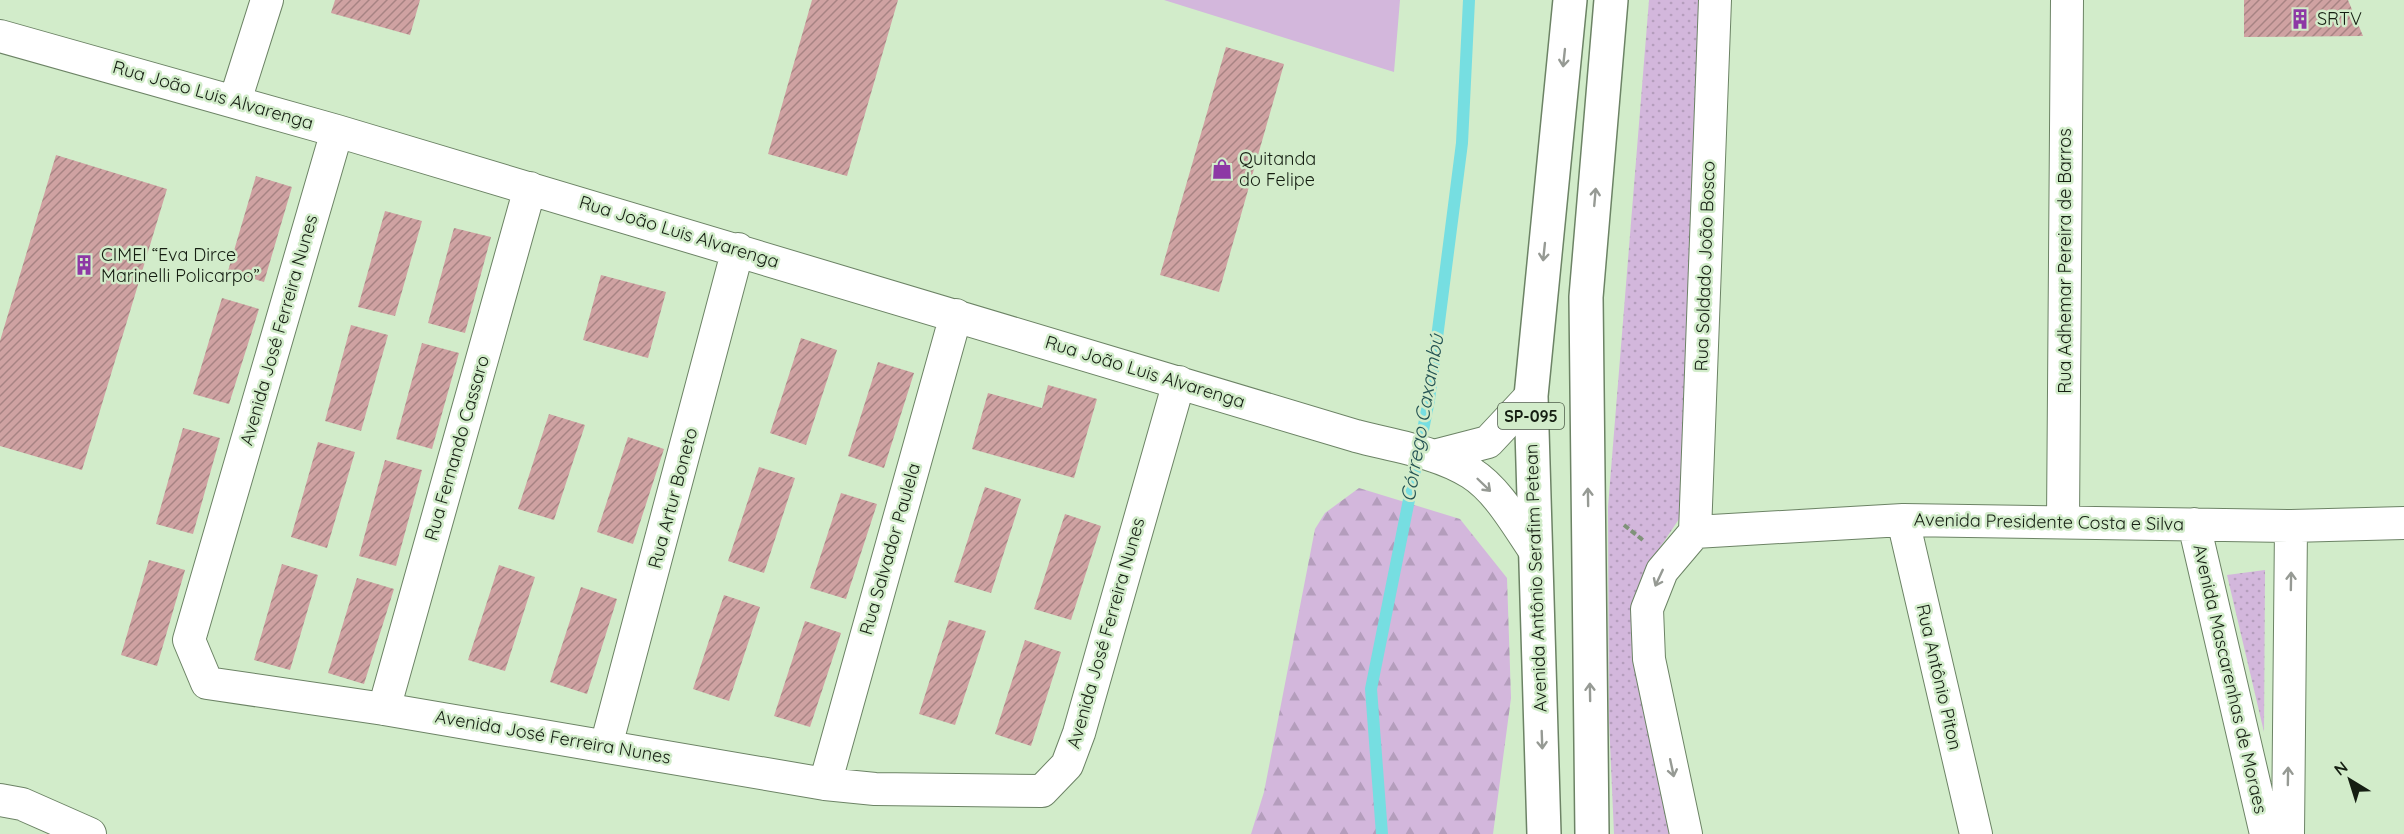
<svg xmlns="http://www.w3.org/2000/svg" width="2404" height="834" font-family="Quicksand,sans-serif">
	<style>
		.grass { fill: url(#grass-dots) }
		.forest { fill: url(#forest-firs) }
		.park { fill: #d3b7dc }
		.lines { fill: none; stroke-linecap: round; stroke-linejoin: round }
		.stream { stroke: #76dee1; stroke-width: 12 }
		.building { fill: url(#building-hatch) }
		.street-casing { stroke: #6c8365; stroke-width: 34 }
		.primary-casing { stroke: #6c8365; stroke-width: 36 }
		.path { stroke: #7f9279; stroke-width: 4; stroke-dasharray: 6 3; stroke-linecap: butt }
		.street { stroke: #fff; stroke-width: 32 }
		.primary { stroke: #fff; stroke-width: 33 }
		.oneway { stroke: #969a94 }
		.labels { text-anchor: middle; stroke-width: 5; stroke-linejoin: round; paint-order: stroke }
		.shield { fill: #d2ecca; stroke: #4e5c49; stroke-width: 1.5 }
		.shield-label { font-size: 16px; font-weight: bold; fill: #151e12 }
		.poi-label { font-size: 18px; fill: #151e12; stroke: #d2ecca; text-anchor: start }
		.street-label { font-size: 18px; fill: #151e12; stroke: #d2ecca }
		.water-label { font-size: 20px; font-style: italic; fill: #235253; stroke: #d2ecca }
	</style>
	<defs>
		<pattern id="grass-dots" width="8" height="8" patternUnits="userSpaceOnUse" patternTransform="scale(1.5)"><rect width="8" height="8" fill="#d3b7dc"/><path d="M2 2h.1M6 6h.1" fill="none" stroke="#b49dbc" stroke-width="1.8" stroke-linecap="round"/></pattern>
		<pattern id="forest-firs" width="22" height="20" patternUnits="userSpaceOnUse" patternTransform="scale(1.5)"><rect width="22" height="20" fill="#d3b7dc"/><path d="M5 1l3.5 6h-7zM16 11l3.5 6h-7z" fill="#b49dbc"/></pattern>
		<pattern id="building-hatch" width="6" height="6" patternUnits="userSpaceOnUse" patternTransform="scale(1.5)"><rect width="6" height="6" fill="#cfa2a2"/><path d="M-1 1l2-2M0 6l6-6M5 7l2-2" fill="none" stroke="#a78383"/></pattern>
	</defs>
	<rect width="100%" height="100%" fill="#d2ecca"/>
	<!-- grass -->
	<path class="grass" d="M1649 0H1701L1683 513 1647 567 1634 656 1669 834H1614L1609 720 1608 507Z
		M2265 570 2264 732 2227 575Z"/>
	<!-- forest -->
	<path class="forest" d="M1359 488 1460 519 1507 578 1511 698 1493 834H1251L1264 792 1315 529 1325 513Z"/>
	<!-- park -->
	<path class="park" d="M1164 0H1400L1394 72Z"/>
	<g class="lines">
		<!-- stream -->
		<path class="stream" d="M1382 834 1371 689 1429 400 1462 143 1469 0"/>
	</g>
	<!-- building -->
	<path class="building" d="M335 0H420L410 35 331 13Z
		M812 0H898L847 176 768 154Z
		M2244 0H2348L2363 36 2244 37Z
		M1226 47 1284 64 1219 292 1160 275Z
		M56 155 167 189 82 470 0 446V341Z
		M256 176 292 187 264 282 228 271Z
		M385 211 422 221 395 316 358 307Z
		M454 228 491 237 465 333 428 323Z
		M601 275 666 292 648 358 583 340Z
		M222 298 259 309 229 404 193 394Z
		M351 325 388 335 361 431 325 421Z
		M801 338 837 350 806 445 770 433Z
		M422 343 459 353 432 449 396 439Z
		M878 362 914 373 884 468 848 456Z
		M1048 385 1097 399 1074 478 972 449 988 393 1042 408Z
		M549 414 585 425 554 520 518 509Z
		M183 428 220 438 193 534 156 524Z
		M628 437 664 449 633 544 597 532Z
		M318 442 355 452 327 548 291 537Z
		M385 460 422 470 396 566 359 556Z
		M759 467 795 478 764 573 728 561Z
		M985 487 1021 499 991 593 954 582Z
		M841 493 877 504 846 599 810 588Z
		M1065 514 1101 526 1071 620 1034 609Z
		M149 560 185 570 157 666 121 655Z
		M282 564 318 575 290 670 254 660Z
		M499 565 535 577 505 671 468 660Z
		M357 578 394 589 364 684 328 673Z
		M581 587 617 599 587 694 550 682Z
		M724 595 760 607 729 701 693 689Z
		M949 620 986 631 955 725 919 714Z
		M805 621 841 633 810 727 774 716Z
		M1025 640 1061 652 1031 746 995 734Z"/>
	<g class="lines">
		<!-- street casing -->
		<g class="street-casing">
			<path id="street" d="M0 36 337 131 1356 436C1394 446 1438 452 1471 473 1498 490 1517 525 1535 551
				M235 101 267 0
				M337 131 189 640 207 683 384 709 825 784 875 789 1042 791 1067 765 1079 733 1179 382
				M1434 456 1488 442 1531 396
				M1903 520 1976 834
				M2063 522 2067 0
				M2194 524 2266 834
				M1695 532 1903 520 2291 526 2404 523
				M1695 532 1715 0
				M384 709 530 188
				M606 746 738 249
				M825 784 956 315
				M0 800 22 804 90 834
				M1686 834 1649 659 1647 609 1662 571 1695 532
				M2288 834 2291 526"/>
		</g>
		<!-- primary casing -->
		<g class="primary-casing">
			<path id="primary" d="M1544 834 1531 396 1570 0
				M1592 834 1586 297 1611 0"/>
		</g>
		<!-- path -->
		<path class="path" d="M1624 525 1644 541"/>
		<!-- street -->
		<use href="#street" class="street"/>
		<!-- primary -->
		<use href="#primary" class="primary"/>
	</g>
	<!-- one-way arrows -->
	<defs><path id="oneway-shaft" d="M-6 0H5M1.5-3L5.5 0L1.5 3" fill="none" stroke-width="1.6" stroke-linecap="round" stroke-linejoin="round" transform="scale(1.5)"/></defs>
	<g class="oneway">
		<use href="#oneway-shaft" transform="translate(1564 58) rotate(96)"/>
		<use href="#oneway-shaft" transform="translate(1595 197) rotate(-85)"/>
		<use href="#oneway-shaft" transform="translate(1544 252) rotate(96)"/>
		<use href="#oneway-shaft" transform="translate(1484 485) rotate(44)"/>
		<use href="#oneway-shaft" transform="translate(1588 497) rotate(-91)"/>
		<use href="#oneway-shaft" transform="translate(1659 578) rotate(115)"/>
		<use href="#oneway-shaft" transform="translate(2291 581) rotate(-89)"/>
		<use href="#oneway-shaft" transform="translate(1590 692) rotate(-91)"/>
		<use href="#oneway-shaft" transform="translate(1542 740) rotate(88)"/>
		<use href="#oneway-shaft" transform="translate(1672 768) rotate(78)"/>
		<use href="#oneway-shaft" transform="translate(2288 776) rotate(-89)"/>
	</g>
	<!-- icons -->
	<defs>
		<g id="building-bare" transform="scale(1.62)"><path d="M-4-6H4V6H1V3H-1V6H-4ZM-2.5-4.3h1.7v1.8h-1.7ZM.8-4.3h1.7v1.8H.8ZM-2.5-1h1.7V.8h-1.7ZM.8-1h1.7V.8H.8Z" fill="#8d38a5" stroke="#d2ecca" stroke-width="2.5" paint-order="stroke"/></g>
		<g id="shop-bare" transform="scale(1.62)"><path d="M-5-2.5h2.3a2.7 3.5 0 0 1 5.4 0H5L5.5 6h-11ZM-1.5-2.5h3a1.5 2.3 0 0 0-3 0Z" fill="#8d38a5" stroke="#d2ecca" stroke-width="2.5" paint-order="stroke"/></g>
	</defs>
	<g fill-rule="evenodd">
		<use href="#building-bare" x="2300" y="19"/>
		<use href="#shop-bare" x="1222" y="169"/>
		<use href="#building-bare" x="84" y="265"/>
	</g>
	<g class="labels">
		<!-- shield labels -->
		<rect class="shield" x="1498" y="403" width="66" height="26" rx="4.5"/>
		<g class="shield-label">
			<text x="1531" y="422">SP-095</text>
		</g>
		<!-- poi labels -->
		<g class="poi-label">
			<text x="2317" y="25">SRTV</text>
			<text x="1239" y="165">Quitanda<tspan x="1239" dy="21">do Felipe</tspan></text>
			<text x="101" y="261">CIMEI “Eva Dirce<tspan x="101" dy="21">Marinelli Policarpo”</tspan></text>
		</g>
		<!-- street labels -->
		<g class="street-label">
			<text transform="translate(213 95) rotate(16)" y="6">Rua João Luis Alvarenga</text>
			<text transform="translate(679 232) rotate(17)" y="6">Rua João Luis Alvarenga</text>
			<text transform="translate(2065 261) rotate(-90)" y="6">Rua Adhemar Pereira de Barros</text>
			<text transform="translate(1705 266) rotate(-88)" y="6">Rua Soldado João Bosco</text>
			<text transform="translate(279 330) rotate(-74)" y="6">Avenida José Ferreira Nunes</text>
			<text transform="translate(1145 372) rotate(17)" y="6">Rua João Luis Alvarenga</text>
			<text transform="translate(457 448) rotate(-74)" y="6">Rua Fernando Cassaro</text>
			<text transform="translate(673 498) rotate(-75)" y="6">Rua Artur Boneto</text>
			<text transform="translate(2049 522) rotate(1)" y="6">Avenida Presidente Costa e Silva</text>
			<text transform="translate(890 549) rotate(-74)" y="6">Rua Salvador Paulela</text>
			<text transform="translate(1536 578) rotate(-92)" y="6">Avenida Antônio Serafim Petean</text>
			<text transform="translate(1106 633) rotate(-74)" y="6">Avenida José Ferreira Nunes</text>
			<text transform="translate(1939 677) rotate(77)" y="6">Rua Antônio Piton</text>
			<text transform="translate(2230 679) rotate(77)" y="6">Avenida Mascarenhas de Moraes</text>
			<text transform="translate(553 737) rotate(10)" y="6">Avenida José Ferreira Nunes</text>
		</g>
		<!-- water labels -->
		<g class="water-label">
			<text transform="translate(1422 418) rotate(-80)" y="7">Córrego Caxambú</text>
		</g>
	</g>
	<!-- north arrow -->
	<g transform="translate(2350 780) rotate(322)" stroke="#d2ecca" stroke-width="4.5" paint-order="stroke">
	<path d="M0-4.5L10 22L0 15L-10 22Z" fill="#151e12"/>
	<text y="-9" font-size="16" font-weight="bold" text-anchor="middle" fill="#151e12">N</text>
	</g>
</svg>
